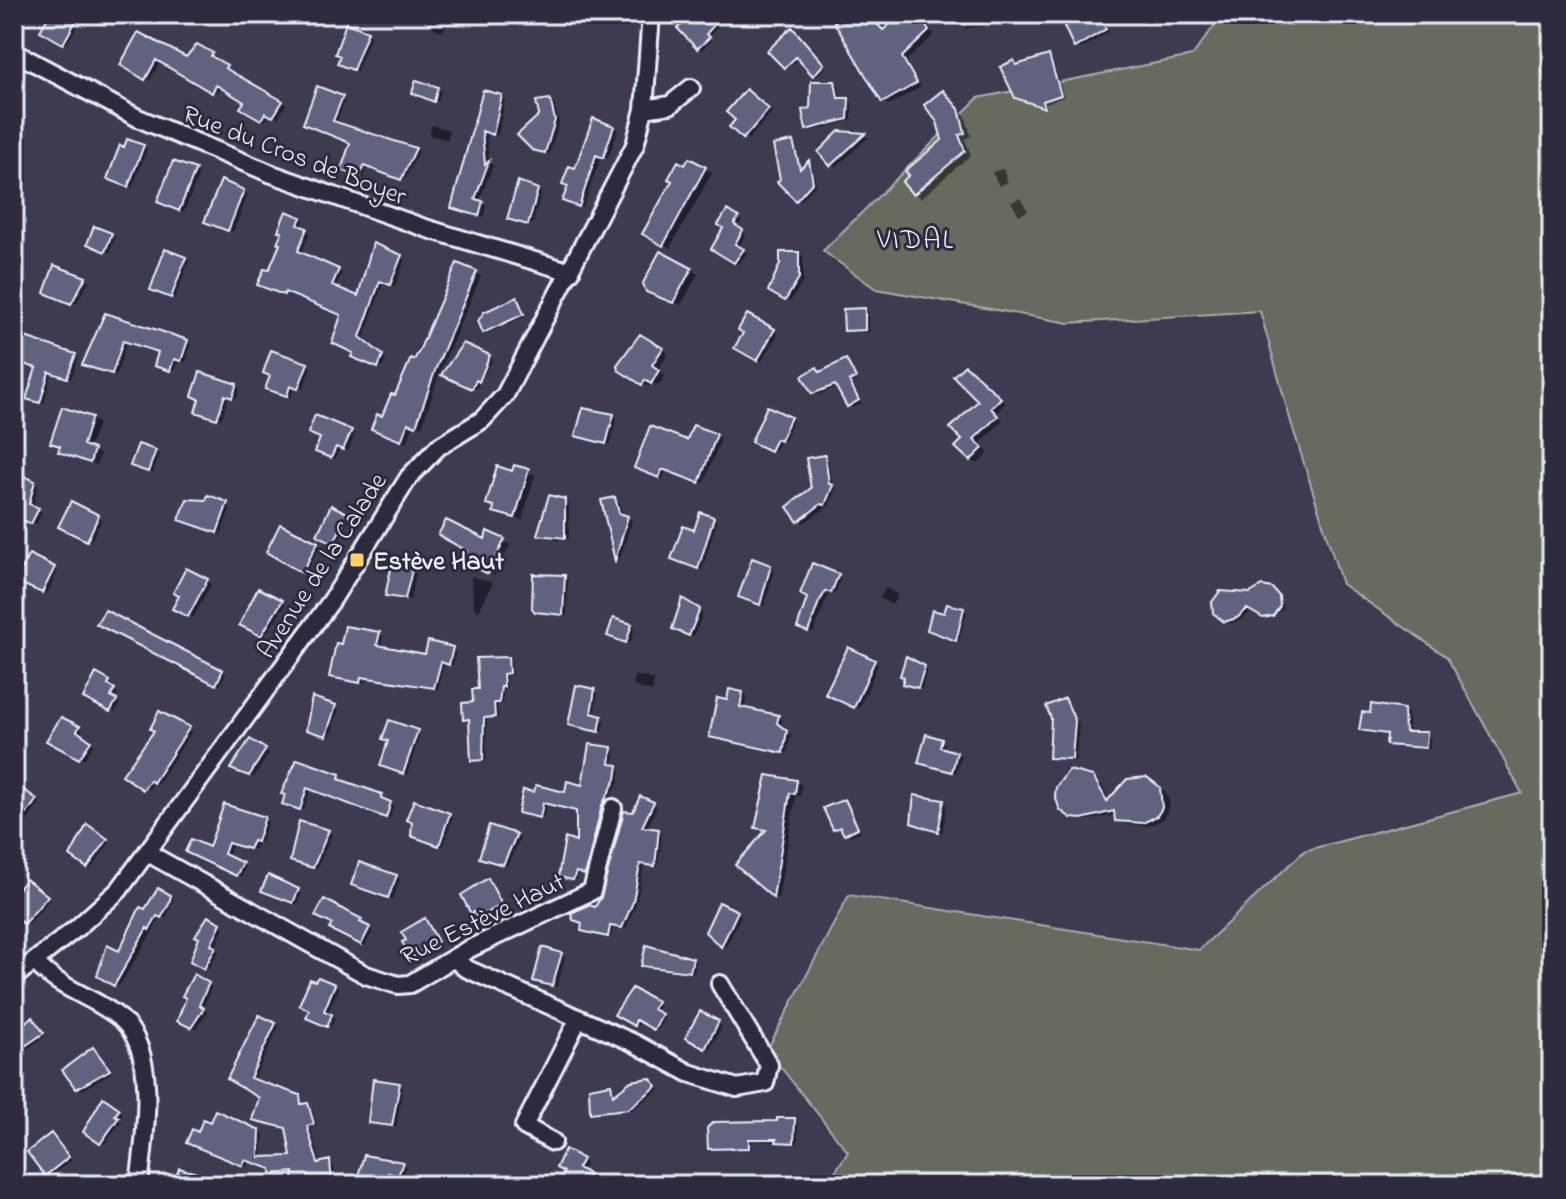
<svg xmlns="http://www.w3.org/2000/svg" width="1566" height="1199" font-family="'Indie Flower',sans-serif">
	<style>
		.green { fill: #666b5e; stroke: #a7aeab; stroke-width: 2 }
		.shadow { fill: #0007 }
		.building { fill: #60627f; stroke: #e8f1f8; stroke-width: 2 }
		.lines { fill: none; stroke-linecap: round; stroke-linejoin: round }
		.minor-casing { stroke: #e8f1f8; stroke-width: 22 }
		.minor { stroke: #2f2a3d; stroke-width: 16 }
		.poi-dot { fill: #ffd166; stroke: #2f2a3d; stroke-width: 3 }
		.labels { text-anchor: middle; stroke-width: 6; stroke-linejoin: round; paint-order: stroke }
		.street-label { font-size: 26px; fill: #e8f1f8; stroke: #2f2a3d }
		.poi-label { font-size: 26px; font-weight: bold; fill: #e8f1f8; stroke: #2f2a3d; text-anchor: start }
		.neighbourhood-label { font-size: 28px; letter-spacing: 2px; fill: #e8f1f8; stroke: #2f2a3d }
	</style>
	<rect width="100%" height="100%" fill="#3e3b51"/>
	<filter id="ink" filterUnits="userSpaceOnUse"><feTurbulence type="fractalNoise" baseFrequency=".0125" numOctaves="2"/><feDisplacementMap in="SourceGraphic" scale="16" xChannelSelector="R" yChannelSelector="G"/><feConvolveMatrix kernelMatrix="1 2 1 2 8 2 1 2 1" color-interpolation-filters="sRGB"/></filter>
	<g filter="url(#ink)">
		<!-- green -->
		<path class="green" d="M1223 14H1552V1185H826L848 1152 767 1050 849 895 1199 950 1304 851 1522 793 1447 657 1342 584 1290 419 1260 311 1069 323 876 289 823 251 978 98 1192 56Z"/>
		<!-- shadow -->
		<path class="shadow" d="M52 14H84L67 44 43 30Z
			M273 14H293L288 23Z
			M431 14H454L442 32 426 23Z
			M573 14H598L594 29 572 21Z
			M695 14H730L708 37 712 40 702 50 680 28Z
			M838 14H922L934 35 906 61 921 87 889 105 883 101Z
			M978 14H1006L997 24 964 29Z
			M1010 14H1027L1020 22Z
			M1087 14H1101L1109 32 1080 49 1066 27 1088 17Z
			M347 25 371 35 357 71 343 65Z
			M796 31 826 67 817 76 800 58 788 68 785 66Z
			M139 35 186 59 198 46 216 57 214 60 230 69 228 72 286 104 278 118 270 113 265 121 243 107 247 101 221 85 217 93 161 60 150 80 122 65Z
			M1048 57 1052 59 1064 97 1046 103 1047 108 1021 99 1014 62 1018 65Z
			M834 83 838 85 841 100 852 102V120L812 131 807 128 812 110Z
			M437 88 441 91 438 102 419 95Z
			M484 92 505 100 498 135 486 132 489 163 493 165 479 202 486 205 484 217 457 209Z
			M943 93 965 115 971 136 965 139 971 155 921 198 914 194 945 140Z
			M751 94 772 112 748 140 738 119Z
			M342 98 345 100 336 124 419 151 405 180 368 166 364 178 347 171 352 142 309 125Z
			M550 101 554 103 559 123 549 154 533 149 541 115Z
			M595 120 618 130 608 158 601 156 583 208 569 202 576 171Z
			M432 125 449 130 448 140 429 135Z
			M840 134 869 137 836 167 820 152Z
			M792 143 802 170 812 165 816 184 801 201 797 199Z
			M143 147 147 149 132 188 113 180Z
			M689 161 712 173 670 248 644 233Z
			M1003 169 1008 182 999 186 992 172Z
			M195 171 199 174 184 212 163 204Z
			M222 183 248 194 233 232 211 223Z
			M537 191 541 194 532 225 513 220Z
			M1020 198 1028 211 1019 215 1011 202Z
			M727 213 742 221 737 228 746 234 738 248 747 253 739 264 714 248 726 228Z
			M300 218 304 221 301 228 310 232 301 255 342 273 335 289 360 298 374 246 405 259 395 286 384 281 363 340 386 359 382 368 358 358 343 315 289 292 288 296 263 286Z
			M111 235 115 237 110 253 93 246Z
			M661 254 698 274 681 305 655 295Z
			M799 254 803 256V281L790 302 771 290 782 264Z
			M185 258 189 261 175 298 156 291Z
			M458 265 481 276 440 371 422 427 414 424 407 443 378 431Z
			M85 278 89 281 76 304 51 295Z
			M517 300 526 316 488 333 485 331Z
			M864 310 868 313 869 332 846 330Z
			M106 315 191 345 186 362 178 360 174 371 160 367V352L127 342 116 375 89 366Z
			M747 317 778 334 762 361 737 347 746 332Z
			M640 336 668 353 658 371 665 375 658 386 653 382 649 387 620 369Z
			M14 344 78 358 71 379 52 372 44 404 32 400 38 367 14 360Z
			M464 346 493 359 476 389 444 374Z
			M846 361 858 380 852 383 862 403 852 408 838 387 818 395 813 393 817 370 821 372Z
			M307 365 311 367 303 389 294 386 291 397 271 390 272 376Z
			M965 367 1006 403 996 413 1003 420 980 444 989 453 978 464 971 460 965 440 981 401Z
			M236 386 240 388 237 398 229 396 221 420 201 414Z
			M768 409 793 420 785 441 780 439 775 451 754 441Z
			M613 416 617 418 610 445 581 437Z
			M91 419 98 423 89 449 100 454 96 465 61 451Z
			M694 428 721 438 704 483 671 472 666 471 663 479 641 470 688 443Z
			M351 431 355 434 348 451 340 448 335 459 321 453 322 438Z
			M155 452 159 454 153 473 137 468Z
			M824 457 828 459 832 487 836 489 829 506 804 523 800 520Z
			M515 467 535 475 522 520 501 514 488 503Z
			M16 474 38 485 33 508 42 512 36 524 14 514Z
			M209 497 231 507 221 534 185 521Z
			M615 500 619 502 623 517 632 520 619 562 604 501Z
			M564 501 569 504V539L557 540 540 534Z
			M72 504 102 519 91 541 61 526Z
			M332 508 351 517 337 543 320 534Z
			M713 519 717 521 702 570 677 561 695 532Z
			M281 526 320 545 306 573 269 552Z
			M488 533 510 545 495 576 465 560 486 542Z
			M30 557 58 571 47 594 18 580Z
			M813 565 841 578 835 593 830 591 813 633 803 629Z
			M394 566 416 574 410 600 387 595Z
			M770 567 775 569 764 606 744 599Z
			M186 571 211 584 193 618 175 609 182 596Z
			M471 576 493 583 479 611 474 608Z
			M564 577 568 579 567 616 536 611Z
			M886 588 898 595 892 605 880 598Z
			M1267 588 1280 595 1283 608 1273 618 1252 610 1242 620 1230 623 1226 620 1250 595Z
			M259 590 286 604 265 636 242 624Z
			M683 601 703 613 694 636 679 630Z
			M963 610 967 612 959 641 932 631 946 616Z
			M106 612 226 673 220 685 99 623Z
			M14 622 23 628 16 644 27 651 20 662 14 659Z
			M631 626 635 629 630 643 614 638Z
			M379 634 383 636 381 648 426 656 456 651 453 665 444 663 438 689 365 678 364 683 331 676 343 646Z
			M849 650 878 664 859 709 827 693Z
			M907 658 927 670 922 689 908 685Z
			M507 659 511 661 512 674 506 675 507 688H504L502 704H497L498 718 487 719 486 761 477 762 473 760 471 720 465 718 480 691Z
			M635 675 654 680 652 692 633 686Z
			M96 676 113 685 111 689 118 693 115 700 120 704 115 712 86 697Z
			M594 691 598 693 594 716 605 720 602 732 570 724Z
			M743 693 747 696 744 710 782 719 781 727 791 735 787 753 716 738 729 703Z
			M1065 700 1079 724 1076 760 1051 757Z
			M335 707 339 709 330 737 312 731Z
			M1404 711 1408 713V734L1430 737V749L1392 746 1388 744 1389 735 1362 729Z
			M160 714 192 731 158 784 154 782 148 790 125 774 156 730Z
			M62 720 83 730 80 735 94 744 84 759 49 740Z
			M417 732 420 734 407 775 386 768 390 741Z
			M941 741 945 743 943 750 961 756 956 773 924 764Z
			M250 742 269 753 254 777 236 771Z
			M611 749 615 751 613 766 621 769 619 781 605 807 588 875 579 872 577 880 564 878 578 844V811L547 803 543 818 523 813 525 792 567 794 584 788Z
			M291 771 339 776 342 782 381 796 384 801 394 806 390 818 311 788 304 810 288 805 283 793Z
			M1092 778 1100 782 1110 801 1124 784 1137 778 1165 791 1170 803 1164 819 1147 826 1124 824 1116 815 1082 821 1066 812Z
			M796 781 802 785 800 796 796 795 778 899 738 865 768 831 757 827Z
			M15 785 40 802 20 832 14 828Z
			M916 797 947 804 942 833 914 824Z
			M641 799 657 806 646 830 662 833 658 867 644 865 636 904 626 929 613 927 611 937 587 932 583 930 596 910Z
			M844 801 861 831 850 836 843 829H835Z
			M449 814 453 816 443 846 417 837Z
			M264 819 268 821 261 843 258 842 254 850 233 843 227 858 246 867 241 877 187 851 210 850Z
			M300 824 332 834 317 868 297 862 292 850Z
			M88 827 110 842 91 869 72 855Z
			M516 835 520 838 507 866 485 859Z
			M396 876 400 879 393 899 357 887Z
			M269 877 302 893 297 904 267 892Z
			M488 880 505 907 483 919 472 913Z
			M30 884 50 899 28 925 14 914V896Z
			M159 891 174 899 166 919 162 916 119 986 99 975 120 954Z
			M325 901 364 923 362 925 373 931 365 946 332 928 334 924Z
			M720 905 741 915 726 947 708 931Z
			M209 918 224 927 215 949 219 951 209 969 192 960Z
			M425 921 441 944 416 958 412 956Z
			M561 955 565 957 557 987 540 983Z
			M692 959 696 962 694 973 644 965Z
			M195 977 212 987 202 1009 207 1012 196 1029 180 1020Z
			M319 979 339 988 327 1014 335 1018 331 1027 313 1020Z
			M633 991 660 1005 656 1012 665 1017 658 1030 641 1020 638 1026 616 1015Z
			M700 1014 722 1026 710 1049 688 1037Z
			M260 1017 279 1026 253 1081 299 1097 305 1106 312 1108 317 1126 310 1127 321 1164 334 1165 335 1185H293L294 1174 277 1175 273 1169 249 1160 247 1167 193 1145 260 1131 264 1134 262 1159 294 1158 288 1128 261 1097 229 1078Z
			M20 1020 26 1024 32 1020 36 1022 46 1035 14 1059V1025Z
			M93 1049 112 1072 82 1090 78 1088Z
			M650 1080 660 1089 632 1110 592 1112 611 1086 616 1096Z
			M399 1085 403 1087 396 1127 370 1122Z
			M104 1100 123 1112 118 1119 121 1121 105 1144 86 1132Z
			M794 1120 798 1123V1144L752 1140V1149L710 1148Z
			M51 1136 72 1160 50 1176 46 1174Z
			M566 1152 586 1163 582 1172 592 1178 589 1185H560L567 1171Z
			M402 1164 406 1166 402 1177 392 1173 389 1185 364 1178Z"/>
		<!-- building -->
		<path class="building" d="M50 14H80L63 44 40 31Z
			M697 14H724L706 34 710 37 697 49 677 28Z
			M847 14H868L883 30 901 14H919L929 31 902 57 917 83 882 103 834 22Z
			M1090 14H1099L1106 29 1074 48 1064 26Z
			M346 23 368 31 353 70 337 64 340 56 335 54Z
			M792 27 824 64 813 76 796 57 784 68 767 51Z
			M138 32 186 57 197 44 213 53 211 56 227 65 225 68 283 101 273 117 265 113 261 120 240 108 244 102 216 85 212 93 156 60 145 80 120 65Z
			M1049 55 1061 95 1043 101 1045 108 1015 98 1000 67 1014 60 1016 65Z
			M416 80 438 87 434 102 412 93Z
			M811 81H835L838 98H849L848 119 806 130 802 110 810 108Z
			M317 86 343 96 333 121 416 148 401 180 364 166 360 177 341 170 350 143 303 124Z
			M746 89 769 109 743 139 729 127 735 120 726 112Z
			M483 90 502 95 493 135 482 131 485 164 489 161 475 199 483 201 479 216 451 208Z
			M943 90 959 109 965 133 959 135 965 151 913 195 902 182 909 175 905 171 942 140 937 122 924 105Z
			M550 99 555 120 545 153 532 150 517 135 539 115 536 101Z
			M593 118 614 126 603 158 596 155 579 207 562 201 568 186 562 184 569 166 575 168Z
			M839 131 866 133 830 166 818 152Z
			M127 139 144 145 128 187 107 179 120 145 124 147Z
			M793 141 800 169 809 160 813 182 796 201 777 182 780 179 773 145Z
			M689 158 706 167 663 246 642 234 672 181 668 179 678 161 685 165Z
			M173 161 196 169 179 211 157 202Z
			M221 180 244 190 228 231 204 222Z
			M518 181 538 189 528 225 507 219Z
			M727 210 739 217 734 224 743 230 735 244 744 249 734 263 711 249 723 228 718 225Z
			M286 211 301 217 298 225 307 228 298 251 339 269 332 285 358 296 373 243 402 255 390 285 380 281 360 337 383 355 378 368 351 357 353 353 332 343 341 315 285 292 284 295 257 285 264 269 269 270 280 244 277 243 282 232 278 231Z
			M94 226 112 233 105 252 87 244Z
			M165 249 186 257 171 298 150 290Z
			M660 251 692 268 673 303 646 292 643 283Z
			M780 252H799V278L785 301 768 291 780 264Z
			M457 263 477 271 436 368 416 426 408 423 401 441 371 429 377 414 382 416 391 394 395 395 411 358 414 360 419 351Z
			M54 265 86 277 71 304 44 293Z
			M517 297 524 314 483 333 478 321 484 312Z
			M865 308V330L844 331 843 309Z
			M105 313 188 340 181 361 174 359 170 371 154 366 158 352 123 341 112 374 82 365Z
			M747 314 775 329 757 361 734 348 743 333 738 330Z
			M640 334 663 348 652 365 659 370 651 384 645 380 642 385 618 370 617 365Z
			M25 337 76 354 67 378 49 372 40 403 26 399 36 368 18 362Z
			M463 343 490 355 479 382 476 380 472 389 441 375Z
			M271 350 308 363 298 389 290 386 287 396 265 389 270 376 263 373Z
			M846 359 856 378 849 381 859 400 847 407 835 385 812 394 802 376 817 367 820 372Z
			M965 365 1001 398 991 408 998 416 974 439 983 448 970 461 955 447 962 440 950 428 978 401 953 376Z
			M200 372 237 384 232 398 225 395 217 419 195 412 199 399 192 396Z
			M767 406 791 417 780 441 776 439 770 451 751 442Z
			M62 407 92 417 83 445 94 449 90 463 58 452 60 446 50 443Z
			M583 408 614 414 606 444 575 436Z
			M315 415 352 430 343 450 336 447 331 458 315 452 320 438 308 433Z
			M693 425 717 434 699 483 665 470H662L659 478 634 468 650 426 687 440Z
			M138 444 156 450 148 472 130 466Z
			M825 455 829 484 833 485 825 505 821 504 798 522 787 507 811 488 806 458Z
			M514 465 529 469 515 518 493 512 494 506 486 504 497 466 512 471Z
			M14 471 35 481 29 504 39 508 31 524 14 516Z
			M208 495 228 502 217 533 179 520 187 499 206 500Z
			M549 495 565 499V538L537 535Z
			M615 497 619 513 628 516 615 561 601 500Z
			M71 501 99 515 87 541 58 527Z
			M331 505 349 514 333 543 317 535Z
			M700 512 714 517 698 569 671 559 683 526 694 530Z
			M446 520 485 539 487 531 505 539 488 574 462 561 467 551 438 535Z
			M280 524 318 542 302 573 266 552Z
			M29 554 55 567 42 593 15 581Z
			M752 558 771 565 760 605 738 597Z
			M812 563 839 574 831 593 826 591 819 602 808 632 797 628 807 598 800 594Z
			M392 564 412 570 405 599 385 596Z
			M186 568 208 579 188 617 172 609 179 596 173 593Z
			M533 574 565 575 563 615 535 612 532 608Z
			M1262 586 1272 588 1279 596 1280 606 1273 616 1263 618 1247 609 1237 618 1224 622 1213 613 1212 602 1220 591 1250 593Z
			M258 588 283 600 261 636 239 625Z
			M682 598 700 609 689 636 672 629Z
			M947 604 964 608 956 641 927 630 932 610 944 613Z
			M105 610 223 670 216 685 96 624Z
			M613 618 632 624 626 643 607 636Z
			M345 626 380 632 377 645 425 654 428 641 453 647 449 665 441 662 434 688 361 677 360 683 329 677 336 643 341 644Z
			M848 647 875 660 854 708 825 694Z
			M906 656 925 666 918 688 902 684 904 677 900 676Z
			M508 657 509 673 503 674 504 687H501L499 703H494L495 717 484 718 483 760 471 761 469 719 463 720 462 703 473 702 472 689H478L476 658Z
			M96 673 110 681 108 685 115 689 111 697 117 700 110 712 83 698Z
			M576 685 595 689 591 713 602 716 599 732 568 725Z
			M729 689 743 692 740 707 779 715 777 723 787 731 783 753 709 737 717 698 727 700Z
			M312 697 336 705 326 736 306 730Z
			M1065 698 1075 721 1072 759 1049 758 1051 718 1046 706Z
			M1371 704 1404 709 1405 732H1427L1426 748 1386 745 1387 734 1359 730 1362 712 1370 713Z
			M159 711 190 727 153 783 150 780 143 790 122 775 154 731 150 729Z
			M61 717 80 726 77 731 91 741 79 759 46 741Z
			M389 720 418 730 403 774 380 766 388 741 382 739Z
			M926 734 942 739 940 747 957 752 952 772 918 763Z
			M250 739 266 749 249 776 230 769Z
			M589 744 612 747 610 764 618 765 616 779 602 805 585 875 576 872 573 880 558 877 565 838 576 842V811L543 803 540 818 518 813 523 790 534 792 536 785 565 792 567 781 582 785Z
			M297 759 340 774 339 779 382 794 381 798 391 802 386 818 307 788 300 810 282 804 285 795 281 794Z
			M1069 770 1093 776 1107 801 1127 779 1147 777 1160 787 1162 808 1157 816 1143 823 1115 821 1114 811 1082 819 1071 818 1060 810 1055 796 1056 787Z
			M767 775 797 780 795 794 790 793 773 898 735 865 766 830 755 828Z
			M14 783 37 799 14 832Z
			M914 795 944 800 938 832 911 823Z
			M640 796 654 802 642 827 659 829 655 866 640 864 633 902 622 928 610 926 608 937 581 931 582 923 573 920 571 913 589 905 595 907 601 897 624 811 633 812Z
			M845 799 858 828 844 835 840 827 833 830 823 808Z
			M414 800 450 813 439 846 411 836 412 822 406 820Z
			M224 804 265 817 257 842 253 841 249 849 228 843 224 854 243 863 236 876 185 852 191 839 209 847Z
			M299 821 329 830 313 868 290 861Z
			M87 824 108 839 87 868 70 856Z
			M489 825 517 834 503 865 479 858Z
			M359 862 397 875 388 898 351 885Z
			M268 875 299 889 293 903 261 891Z
			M488 878 502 905 477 918 474 912 471 914 461 895Z
			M26 879 48 896 24 924 14 917V894Z
			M158 888 171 895 169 904 161 918 157 916 149 930 147 928 114 986 97 976 107 945 119 951 140 907 145 909Z
			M324 899 362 919 360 922 370 927 361 945 329 929 332 924 315 916Z
			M719 902 738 911 721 947 705 932Z
			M208 916 221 923 211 945 216 947 204 969 190 961 199 938 195 936Z
			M425 918 438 942 411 958 402 942 406 940 401 932Z
			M646 945 693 958 690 972 641 966Z
			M542 947 562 953 552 986 533 981Z
			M194 974 209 983 199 1005 204 1008 191 1028 177 1021 186 998 182 996Z
			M318 977 335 984 324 1011 332 1014 327 1027 306 1018 309 1010 299 1005 310 979 315 981Z
			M632 988 657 1001 653 1009 662 1014 654 1030 636 1020 634 1026 614 1015Z
			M14 1009 24 1023 32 1017 44 1033 22 1048 19 1045 14 1049Z
			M700 1011 719 1021 705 1049 685 1038Z
			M259 1015 276 1023 250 1078 300 1095 301 1104 308 1103 314 1124 307 1126 314 1150 318 1163 330 1160 332 1185H292L294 1172 271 1174V1169L245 1160 243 1166 186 1143 192 1129 198 1132 203 1119 210 1122 215 1110 260 1130 259 1157 291 1156 286 1128 252 1120 259 1098 227 1079Z
			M93 1047 110 1070 76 1089 62 1070Z
			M650 1078 657 1086 628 1109 590 1113 589 1088 611 1084 613 1095 631 1081Z
			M373 1079 400 1083 392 1126 368 1123Z
			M103 1097 120 1109 115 1115 119 1117 100 1144 83 1132Z
			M777 1118H795L794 1143 776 1142 777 1139H749V1148L708 1149 707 1128 713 1122 777 1121Z
			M51 1133 69 1157 45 1176 27 1152Z
			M565 1149 583 1159 578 1168 589 1174 584 1185H557L564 1172 556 1168Z
			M364 1155 403 1162 398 1176 388 1173 385 1185 358 1176Z
			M179 1168 224 1181 223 1185H174Z"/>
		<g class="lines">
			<!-- minor casing -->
			<g class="minor-casing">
				<path id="minor" d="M14 52 138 118 272 174 425 228 571 272
					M644 109 670 105 691 88
					M148 853 366 975 398 985 410 984 469 949 592 891 613 808
					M454 958 465 968 634 1043 689 1073 737 1088 765 1083 769 1065 720 984
					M35 962C61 991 94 996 121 1019 160 1053 144 1141 139 1185
					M14 977 78 927 119 890 332 600 409 477 438 447 482 420 505 395 635 145 644 109 651 14
					M553 1142 524 1126 578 1020"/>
			</g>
			<!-- minor -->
			<use href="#minor" class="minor"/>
		</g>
	</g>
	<!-- markers -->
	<rect class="poi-dot" x="349" y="552" width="16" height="16" rx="4"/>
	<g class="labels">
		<!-- street labels -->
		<g class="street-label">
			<text transform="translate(295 154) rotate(21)" y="9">Rue du Cros de Boyer</text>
			<text transform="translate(321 565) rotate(-57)" y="9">Avenue de la Calade</text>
			<text transform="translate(482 918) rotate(-26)" y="9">Rue Estève Haut</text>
		</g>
		<!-- poi labels -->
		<g class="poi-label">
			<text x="373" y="569">Estève Haut</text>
		</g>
		<!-- neighbourhood labels -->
		<g class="neighbourhood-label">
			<text x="916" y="248">VIDAL</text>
		</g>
	</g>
	<!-- margin -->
	<rect width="1566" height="1199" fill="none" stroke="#2f2a3d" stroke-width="48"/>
	<rect x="24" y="24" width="1518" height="1151" fill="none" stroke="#e8f1f8" stroke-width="3" filter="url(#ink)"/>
</svg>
